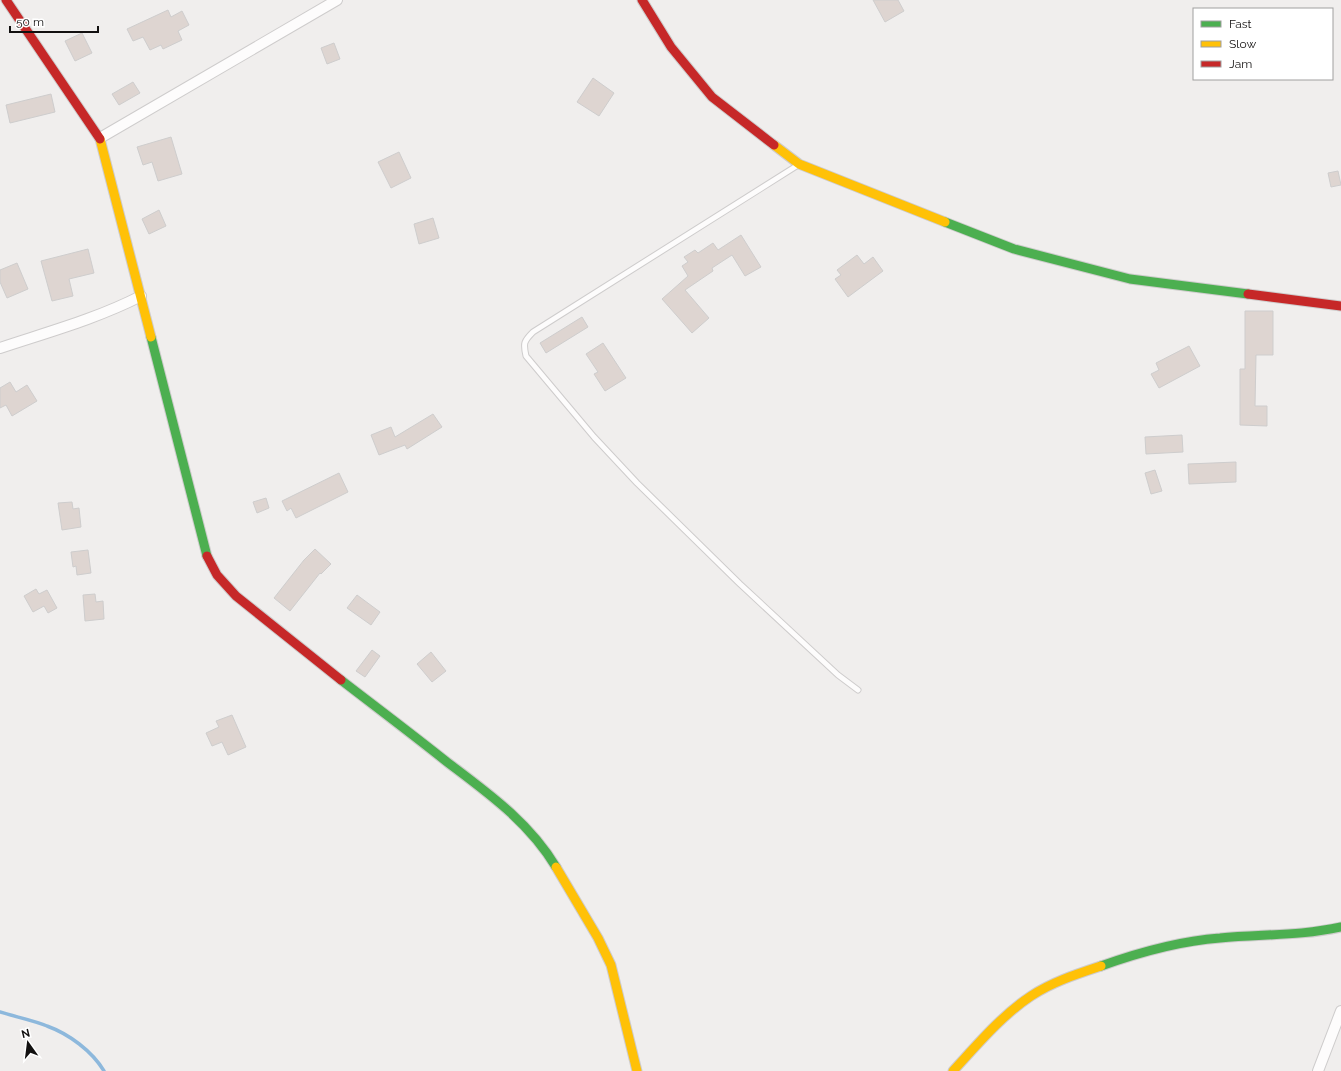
<svg xmlns="http://www.w3.org/2000/svg" width="1341" height="1071" font-family="Raleway,sans-serif">
	<style>
		.lines { fill: none; stroke-linecap: round; stroke-linejoin: round }
		.stream { stroke: #8db8dc; stroke-width: 3.5 }
		.building { fill: #ded5d1; stroke: #cecdcd }
		.lane-casing { stroke: #cecccc; stroke-width: 7 }
		.street-casing { stroke: #cecccc; stroke-width: 12 }
		.fast-casing { stroke: #cecccc; stroke-width: 11 }
		.slow-casing { stroke: #cecccc; stroke-width: 11 }
		.jam-casing { stroke: #cecccc; stroke-width: 11 }
		.lane { stroke: #fdfcfc; stroke-width: 5 }
		.street { stroke: #fdfcfc; stroke-width: 10 }
		.fast { stroke: #4caf50; stroke-width: 9 }
		.slow { stroke: #ffc107; stroke-width: 9 }
		.jam { stroke: #c62828; stroke-width: 9 }
	</style>
	<rect width="100%" height="100%" fill="#f0eeed"/>
	<g class="lines">
		<!-- stream -->
		<path class="stream" d="M0 1012C16 1017 32 1020 47 1026 69 1034 92 1051 104 1071"/>
	</g>
	<!-- building -->
	<path class="building" d="M873 0H898L904 11 885 22Z
		M168 10 171 17 182 11 189 25 178 31 182 40 163 49 161 45 150 50 143 37 133 41 127 29Z
		M82 33 92 53 75 61 65 41Z
		M334 43 340 59 327 64 321 48Z
		M593 78 614 93 599 116 577 102Z
		M133 82 140 93 119 105 112 94Z
		M51 94 55 112 10 123 6 105Z
		M171 137 182 174 158 181 152 162 143 165 137 147Z
		M399 152 411 178 391 188 378 162Z
		M1338 171 1341 185 1331 187 1328 173Z
		M159 210 166 226 149 234 142 219Z
		M433 218 439 238 419 244 414 224Z
		M741 235 761 267 745 276 732 255 712 268 713 271 685 290 709 318 692 333 662 299 688 276 682 266 688 262 684 257 695 250 698 253 713 243 718 250Z
		M88 249 94 273 69 279 73 296 52 301 41 261Z
		M857 255 864 264 873 257 883 271 848 297 835 279 841 275 837 270Z
		M17 263 28 289 7 298 0 282V270Z
		M1245 311H1273V355H1256L1255 406H1267V426L1240 425V369H1245Z
		M582 317 588 327 546 353 540 343Z
		M603 343 626 378 605 391 594 374 598 372 586 354Z
		M1189 346 1200 366 1159 388 1151 374 1159 370 1156 363Z
		M10 382 16 392 27 385 37 401 12 416 6 405 0 408V388Z
		M433 414 442 427 407 449 405 445 379 455 371 435 391 427 395 437Z
		M1182 435 1183 452 1146 454 1145 437Z
		M1236 462V482L1189 484 1188 464Z
		M1155 470 1162 491 1151 494 1145 473Z
		M339 473 348 492 296 518 291 508 287 511 282 501Z
		M266 498 269 508 257 513 253 502Z
		M72 502 73 509 79 508 81 527 62 530 58 503Z
		M315 549 331 564 321 574 320 573 290 611 274 598 304 560Z
		M88 550 91 573 77 575 76 566 73 567 71 552Z
		M36 589 39 594 47 590 57 608 48 613 44 606 33 612 24 596Z
		M95 594 96 602 103 601 104 619 85 621 83 595Z
		M357 595 380 612 371 625 347 608Z
		M372 650 380 656 365 677 356 671Z
		M431 652 446 671 432 682 417 664Z
		M232 715 246 747 228 755 222 742 212 746 206 733 219 727 216 721Z"/>
	<g class="lines">
		<!-- lane casing -->
		<g class="lane-casing">
			<path id="lane" d="M798 165 533 332C524 341 523 343 526 356L594 437 637 483 740 584 838 675 858 690"/>
		</g>
		<!-- street casing -->
		<g class="street-casing">
			<path id="street" d="M100 138 337 0
				M0 348C48 332 96 319 141 296
				M1318 1071 1341 1011"/>
		</g>
		<!-- fast casing -->
		<g class="fast-casing">
			<path id="fast" d="M945 222 1014 249 1130 279 1248 294
				M151 337 207 556
				M341 680C376 707 412 734 447 762 488 793 529 822 556 867
				M1101 966C1140 952 1179 941 1220 938 1261 934 1301 936 1341 927"/>
		</g>
		<!-- slow casing -->
		<g class="slow-casing">
			<path id="slow" d="M100 139 151 337
				M774 145 799 164 945 222
				M556 867 598 938 611 965 637 1071
				M953 1071C977 1045 1001 1016 1031 996 1052 982 1077 974 1101 966"/>
		</g>
		<!-- jam casing -->
		<g class="jam-casing">
			<path id="jam" d="M6 0 100 139
				M642 0 671 47 712 97 774 145
				M1248 294 1341 306
				M207 556 217 575 236 596 341 680"/>
		</g>
		<!-- lane -->
		<use href="#lane" class="lane"/>
		<!-- street -->
		<use href="#street" class="street"/>
		<!-- fast -->
		<use href="#fast" class="fast"/>
		<!-- slow -->
		<use href="#slow" class="slow"/>
		<!-- jam -->
		<use href="#jam" class="jam"/>
	</g>
	<!-- legend -->
	<rect x="1193" y="8" width="140" height="72" fill="#ffffff" stroke="#a09f9f"/>
	<rect x="1201" y="21" width="20" height="6" fill="#4caf50" stroke="#a09f9f"/>
	<text x="1229" y="28" font-size="12" fill="#121010">Fast</text>
	<rect x="1201" y="41" width="20" height="6" fill="#ffc107" stroke="#a09f9f"/>
	<text x="1229" y="48" font-size="12" fill="#121010">Slow</text>
	<rect x="1201" y="61" width="20" height="6" fill="#c62828" stroke="#a09f9f"/>
	<text x="1229" y="68" font-size="12" fill="#121010">Jam</text>
	<!-- north arrow -->
	<g transform="translate(28 1043) rotate(346)" stroke="#ffffff" stroke-width="3" paint-order="stroke">
	<path d="M0-3L7 15L0 10L-7 15Z" fill="#121010"/>
	<text y="-6" font-size="11" font-weight="bold" text-anchor="middle" fill="#121010">N</text>
	</g>
	<!-- scale -->
	<path d="M10 26v6h88v-6" fill="none" stroke="#121010" stroke-width="2"/>
	<text x="16" y="26" font-size="12" fill="#121010" stroke="#ffffff" stroke-width="3" paint-order="stroke">50 m</text>
</svg>
